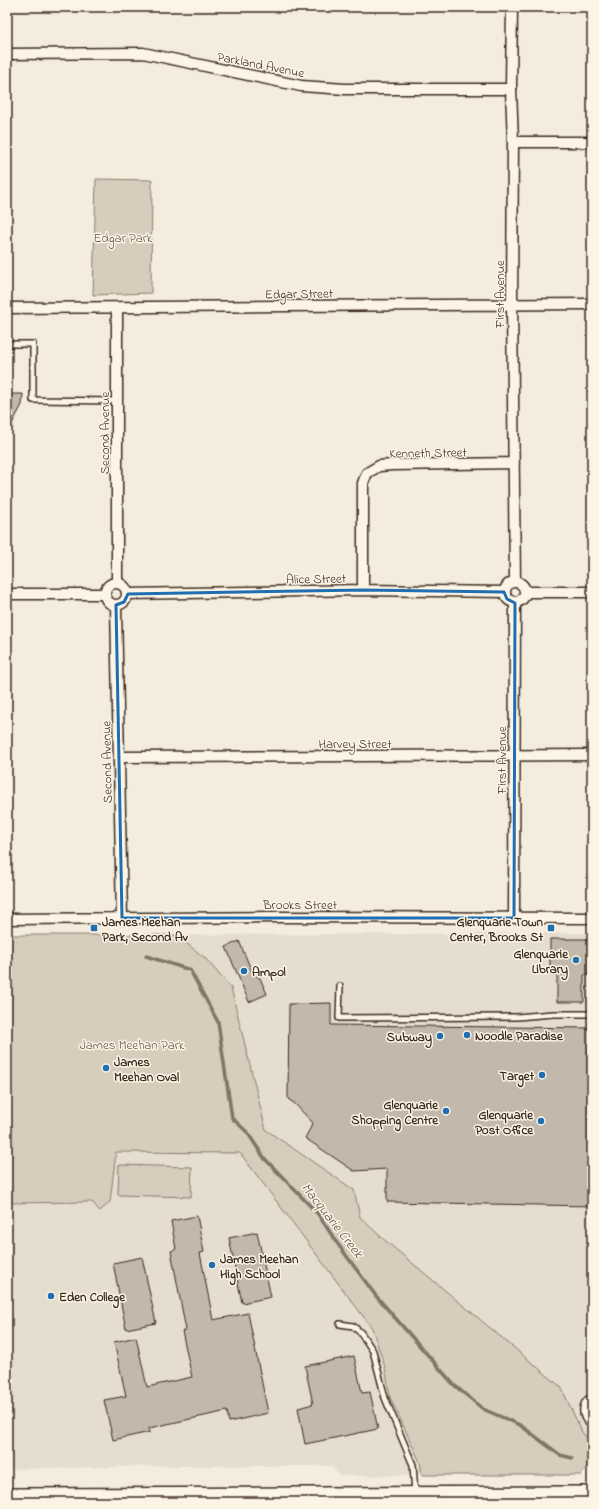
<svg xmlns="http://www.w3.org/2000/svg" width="599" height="1509" font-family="'Indie Flower',sans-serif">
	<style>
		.built { fill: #e5ddce }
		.green { fill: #d6cdbd; stroke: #887c6e }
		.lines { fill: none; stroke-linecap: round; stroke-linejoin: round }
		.stream { stroke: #817466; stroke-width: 3.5 }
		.building { fill: #c3b9aa; stroke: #3b2a1e }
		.service-casing { stroke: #3b2a1e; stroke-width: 8 }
		.minor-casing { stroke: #3b2a1e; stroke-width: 13 }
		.secondary-casing { stroke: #3b2a1e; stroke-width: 18 }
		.service { stroke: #fcf5e5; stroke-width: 5 }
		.minor { stroke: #fcf5e5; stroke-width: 10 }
		.secondary { stroke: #fcf5e5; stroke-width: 15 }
		.marked { fill: none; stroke: #1f6fb2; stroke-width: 3; stroke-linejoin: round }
		.poi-dot { fill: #1f6fb2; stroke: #fcf5e5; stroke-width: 1.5 }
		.labels { text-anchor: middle; stroke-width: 3; stroke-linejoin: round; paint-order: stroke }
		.street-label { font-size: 13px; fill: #3b2a1e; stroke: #fcf5e5 }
		.park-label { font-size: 13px; fill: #625346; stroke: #fcf5e5 }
		.poi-label { font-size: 13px; font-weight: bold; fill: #3b2a1e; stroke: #fcf5e5; text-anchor: start }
		.water-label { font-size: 14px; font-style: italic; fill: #645548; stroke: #fcf5e5 }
	</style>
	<rect width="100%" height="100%" fill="#f4eddd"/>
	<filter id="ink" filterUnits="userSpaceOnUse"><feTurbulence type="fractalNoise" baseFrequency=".025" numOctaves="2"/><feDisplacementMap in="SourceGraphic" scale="8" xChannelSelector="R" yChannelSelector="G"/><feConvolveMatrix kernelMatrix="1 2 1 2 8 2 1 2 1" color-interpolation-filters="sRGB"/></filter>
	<g filter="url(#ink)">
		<!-- built -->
		<path class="built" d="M592 933V1444L582 1432 561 1387 381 1237 360 1217 354 1190 266 1130 231 988 205 958 176 935Z
			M116 1152 240 1153 372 1328 385 1367 390 1397 420 1462 422 1475 340 1476 331 1466H162L7 1469V1203L110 1202Z"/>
		<!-- green -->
		<path class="green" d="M96 179 152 180 151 293 93 295Z
			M7 935H176L205 958 231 988 266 1130 354 1190 360 1217 381 1237 561 1387 582 1432 592 1444C592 1456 589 1466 581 1475H422L420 1462 390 1397 385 1367 372 1328 240 1153 116 1152 110 1202 100 1211 92 1202 7 1203Z
			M119 1165 192 1167 191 1197 118 1195Z"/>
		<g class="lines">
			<!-- stream -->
			<path class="stream" d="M146 956 190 970 218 1022 232 1118 247 1132 265 1159 318 1214 337 1243 376 1296 454 1385 483 1409 520 1425 560 1455 572 1458"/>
		</g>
		<!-- building -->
		<path class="building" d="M7 394H23L22 405 7 433Z
			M550 939H592V975H584V1002H557V975H550Z
			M239 941 253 974 260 978 267 994 249 1002 226 947Z
			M331 1003V1025L592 1028V1206L387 1202V1169L354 1171 305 1138 313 1123 294 1103 288 1099 289 1004Z
			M197 1216 204 1252 200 1253 213 1320 248 1313 268 1413 229 1422 227 1411 149 1428 150 1432 113 1440 104 1400 126 1396 114 1342 136 1337 147 1387 192 1377 182 1331 186 1330 171 1251 176 1249 171 1221Z
			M257 1232 271 1297 242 1303 229 1238Z
			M142 1257 156 1323 126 1329 113 1263Z
			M354 1356 362 1393 370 1392 378 1429 305 1444 298 1408 313 1404 305 1366Z"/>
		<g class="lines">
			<!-- service casing -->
			<g class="service-casing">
				<path id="service" d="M7 344H33V400L117 401
					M340 986 339 1018 517 1017 553 1014H592
					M340 1324 353 1326 361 1333 373 1351 385 1398 413 1465 415 1494"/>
			</g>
			<!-- minor casing -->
			<g class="minor-casing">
				<path id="minor" d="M512 7 511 89 513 142 512 304 515 582
					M7 54 143 53 301 86 345 89H511
					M513 142H592
					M7 308 592 304
					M505 592a10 10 0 1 1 20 0a10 10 0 1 1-20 0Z
					M117 582V308
					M105 594a11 11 0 1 1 22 0a11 11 0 1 1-22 0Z
					M363 590V483L367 473 379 466 393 465 514 463
					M525 592H592
					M7 594H105
					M128 594 363 590 504 592
					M116 605 122 918
					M119 757 592 755
					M514 918 515 603
					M7 919 278 917 592 918
					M592 1399C583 1405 583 1416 592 1423"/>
			</g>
			<!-- secondary casing -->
			<g class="secondary-casing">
				<path id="secondary" d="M7 1496 592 1494"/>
			</g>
			<!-- service -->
			<use href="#service" class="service"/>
			<!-- minor -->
			<use href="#minor" class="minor"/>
			<!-- secondary -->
			<use href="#secondary" class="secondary"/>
		</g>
	</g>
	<!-- marked area -->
	<path class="marked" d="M363 590 504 592 507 599 515 603 514 918H122L116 605 124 602 128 594Z"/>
	<!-- markers -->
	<g class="poi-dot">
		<rect x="90" y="924" width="8" height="8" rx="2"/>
		<rect x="547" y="924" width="8" height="8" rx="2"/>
		<circle cx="576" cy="960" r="4"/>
		<circle cx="244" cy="971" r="4"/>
		<circle cx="467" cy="1035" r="4"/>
		<circle cx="440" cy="1036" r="4"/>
		<circle cx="106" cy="1068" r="4"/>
		<circle cx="542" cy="1075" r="4"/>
		<circle cx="446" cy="1111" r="4"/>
		<circle cx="541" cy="1121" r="4"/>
		<circle cx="212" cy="1265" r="4"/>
		<circle cx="51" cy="1296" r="4"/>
	</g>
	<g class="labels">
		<!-- street labels -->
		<g class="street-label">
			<text transform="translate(261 64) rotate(11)" y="5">Parkland Avenue</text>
			<text transform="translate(299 293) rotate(-1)" y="5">Edgar Street</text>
			<text transform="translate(499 294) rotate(-90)" y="5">First Avenue</text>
			<text transform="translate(104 433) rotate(-90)" y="5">Second Avenue</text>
			<text transform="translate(428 452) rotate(-1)" y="5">Kenneth Street</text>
			<text transform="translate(316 578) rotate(-1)" y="5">Alice Street</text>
			<text x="355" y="748">Harvey Street</text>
			<text transform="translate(501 760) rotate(-90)" y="5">First Avenue</text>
			<text transform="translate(106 762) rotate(-91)" y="5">Second Avenue</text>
			<text x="300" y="909">Brooks Street</text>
		</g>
		<!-- park labels -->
		<g class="park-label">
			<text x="123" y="242">Edgar Park</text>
			<text x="132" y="1049">James Meehan Park</text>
		</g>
		<!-- poi labels -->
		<g class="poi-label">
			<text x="102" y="926">James Meehan<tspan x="102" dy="15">Park, Second Av</tspan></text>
			<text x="543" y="926" text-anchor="end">Glenquarie Town<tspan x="543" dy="15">Center, Brooks St</tspan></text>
			<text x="568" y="958" text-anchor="end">Glenquarie<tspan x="568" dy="15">Library</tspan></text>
			<text x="252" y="976">Ampol</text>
			<text x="475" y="1040">Noodle Paradise</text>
			<text x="432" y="1041" text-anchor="end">Subway</text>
			<text x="114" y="1066">James<tspan x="114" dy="15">Meehan Oval</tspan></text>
			<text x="534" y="1080" text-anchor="end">Target</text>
			<text x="438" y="1109" text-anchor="end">Glenquarie<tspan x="438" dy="15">Shopping Centre</tspan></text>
			<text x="533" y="1119" text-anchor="end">Glenquarie<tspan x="533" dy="15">Post Office</tspan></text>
			<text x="220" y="1263">James Meehan<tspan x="220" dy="15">High School</tspan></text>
			<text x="59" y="1301">Eden College</text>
		</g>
		<!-- water labels -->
		<g class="water-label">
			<text transform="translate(333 1220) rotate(52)" y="5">Macquarie Creek</text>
		</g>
	</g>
	<!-- margin -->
	<rect width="599" height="1509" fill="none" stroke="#fcf5e5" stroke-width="24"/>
	<rect x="12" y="12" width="575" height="1485" fill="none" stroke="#3b2a1e" stroke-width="1.5" filter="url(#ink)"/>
</svg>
